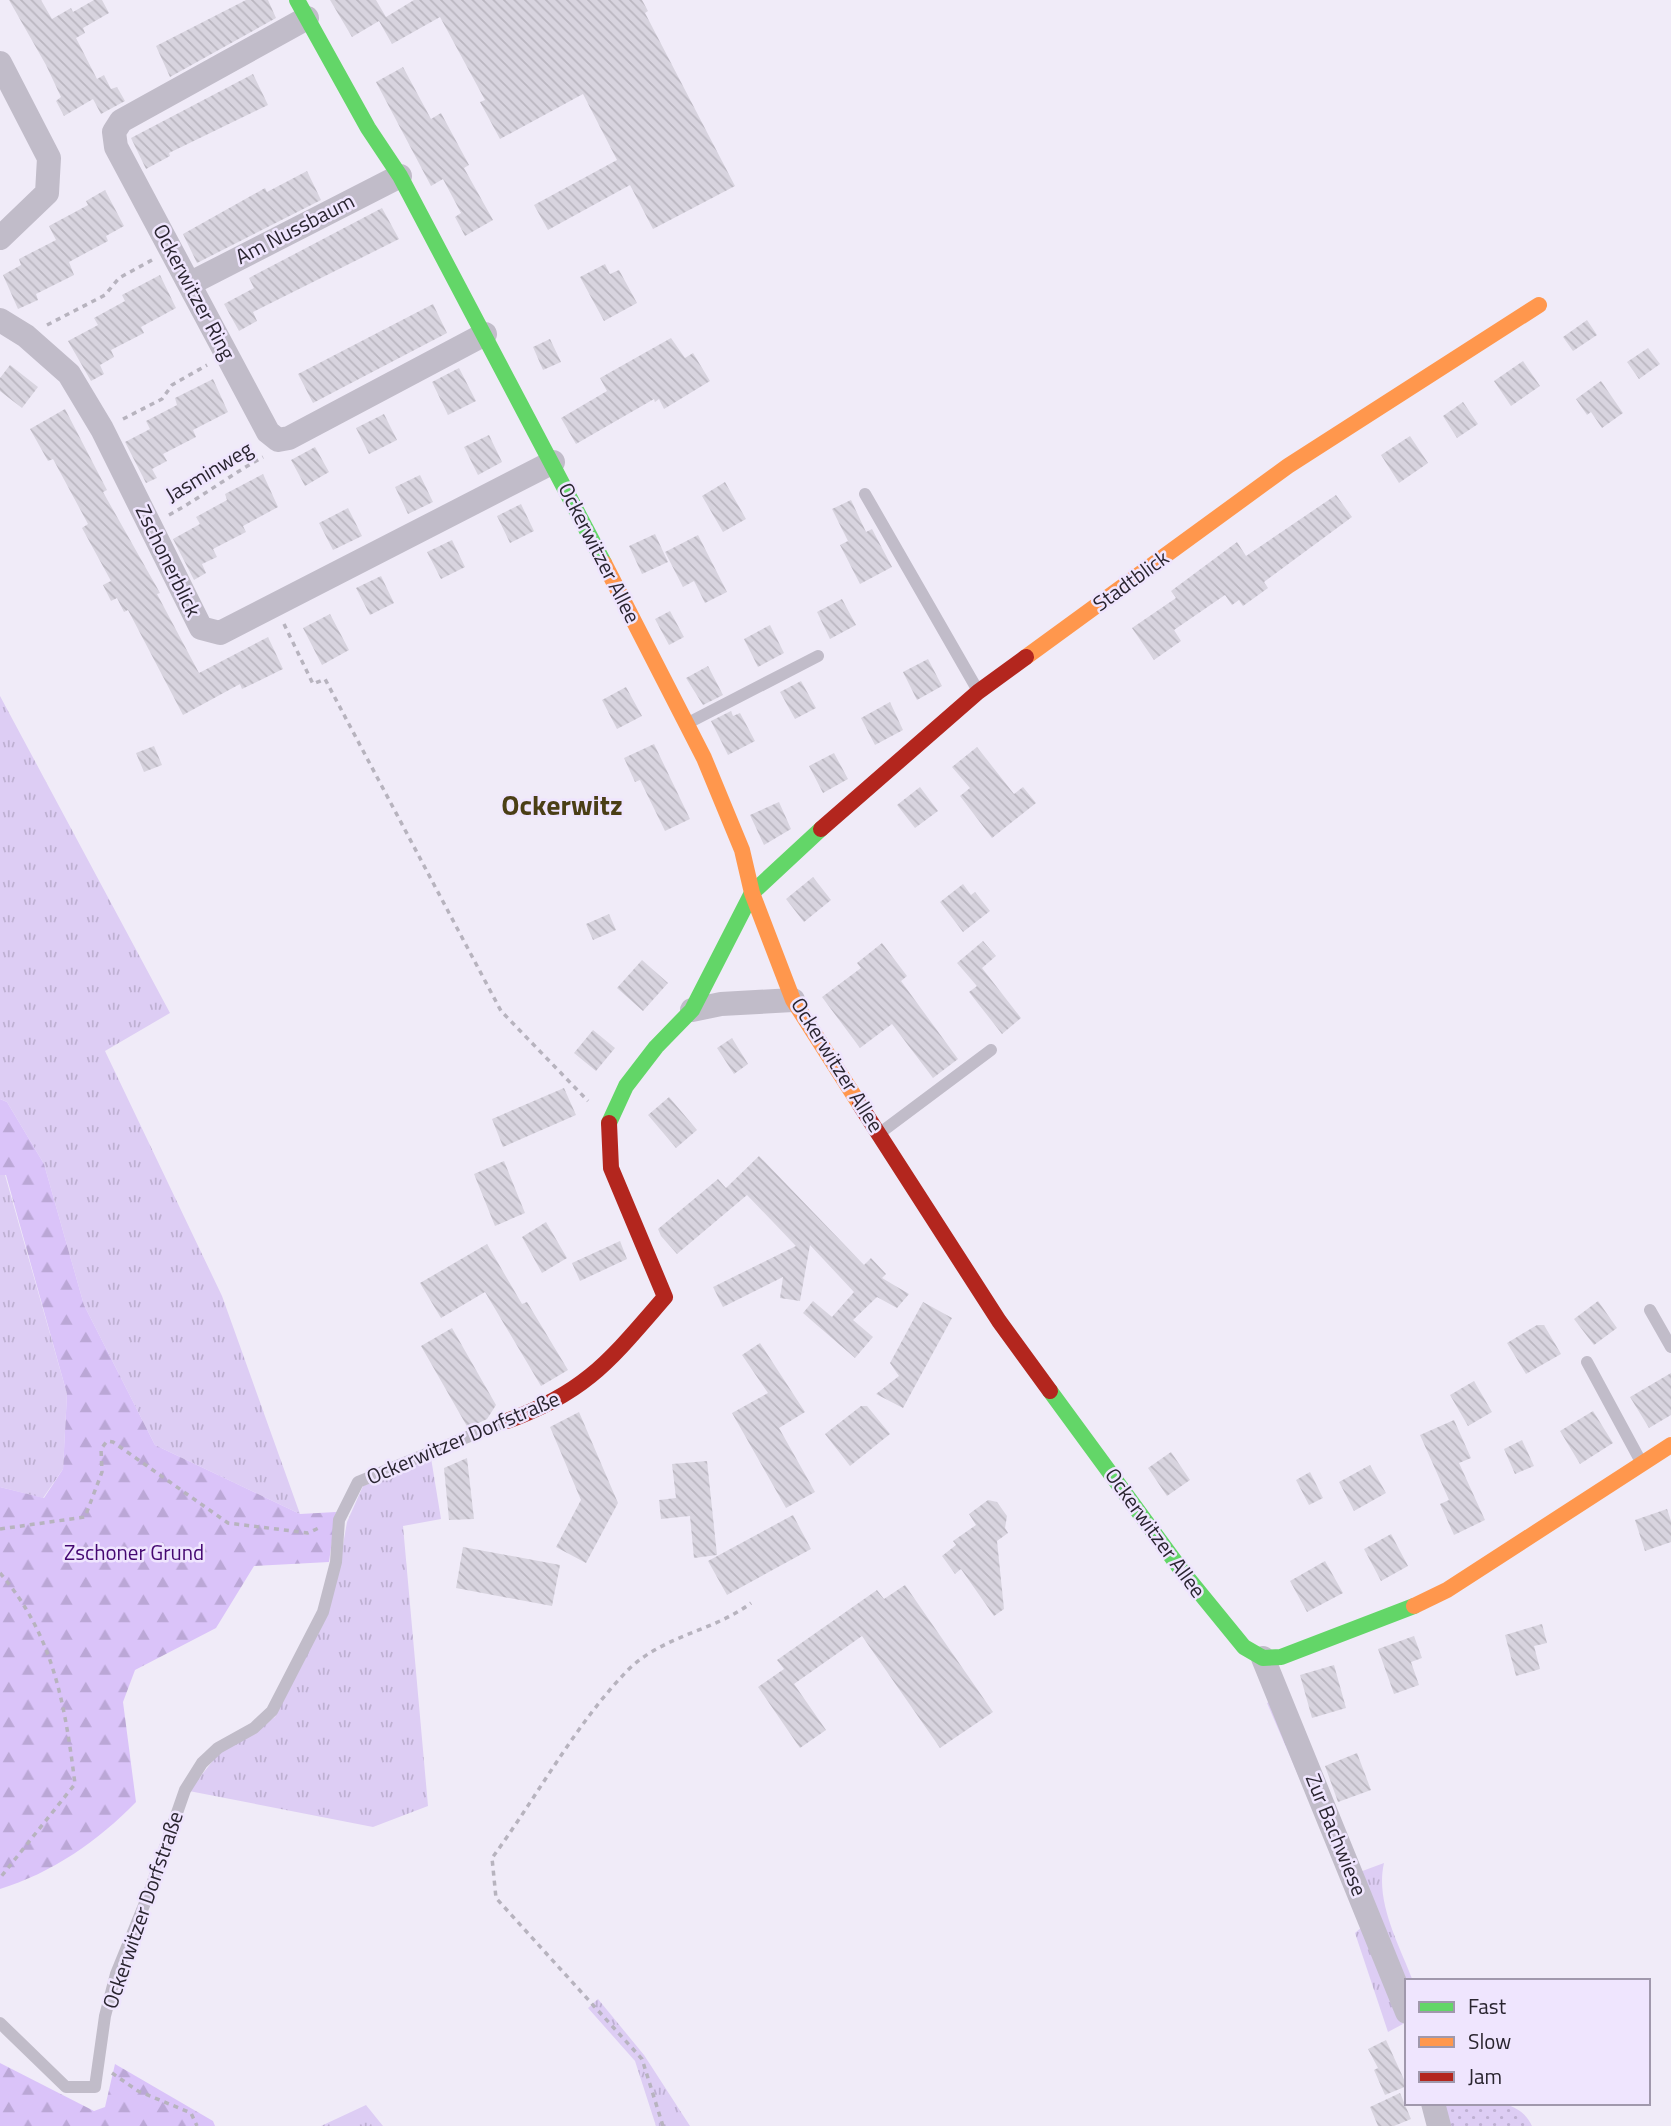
<svg xmlns="http://www.w3.org/2000/svg" width="1671" height="2126" font-family="'Titillium Web',sans-serif">
	<style>
		.grass { fill: url(#grass-tufts) }
		.forest { fill: url(#forest-firs) }
		.garden { fill: url(#garden-dots) }
		.building { fill: url(#building-back-hatch) }
		.lines { fill: none; stroke-linecap: round; stroke-linejoin: round }
		.path { stroke: #b7b3be; stroke-width: 3.5; stroke-dasharray: 5 5; stroke-linecap: butt }
		.lane { stroke: #c1bcc9; stroke-width: 12 }
		.street { stroke: #c1bcc9; stroke-width: 24 }
		.fast { stroke: #63d668; stroke-width: 16 }
		.slow { stroke: #ff974d; stroke-width: 16 }
		.jam { stroke: #b3261e; stroke-width: 16 }
		.labels { text-anchor: middle; stroke-width: 5; stroke-linejoin: round; paint-order: stroke }
		.street-label { font-size: 21px; fill: #2a2530; stroke: #efe5fe }
		.park-label { font-size: 21px; fill: #440771; stroke: #efe5fe }
		.district-label { font-size: 28px; font-weight: bold; fill: #4a3e15; stroke: #efe5fe }
	</style>
	<defs>
		<pattern id="grass-tufts" width="24" height="20" patternUnits="userSpaceOnUse" patternTransform="scale(1.75)"><rect width="24" height="20" fill="#ddcdf4"/><path d="M3 7l-1-3M5 7V3M7 7l1-3M15 17l-1-3M17 17v-4M19 17l1-3" fill="none" stroke="#beb0d2"/></pattern>
		<pattern id="forest-firs" width="22" height="20" patternUnits="userSpaceOnUse" patternTransform="scale(1.75)"><rect width="22" height="20" fill="#dac3f9"/><path d="M5 1l3.5 6h-7zM16 11l3.5 6h-7z" fill="#bba7d6"/></pattern>
		<pattern id="garden-dots" width="8" height="8" patternUnits="userSpaceOnUse" patternTransform="scale(1.75)"><rect width="8" height="8" fill="#ddcdf4"/><path d="M2 2h.1M6 6h.1" fill="none" stroke="#beb0d2" stroke-width="1.8" stroke-linecap="round"/></pattern>
		<pattern id="building-back-hatch" width="6" height="6" patternUnits="userSpaceOnUse" patternTransform="scale(1.75)"><rect width="6" height="6" fill="#d8d4df"/><path d="M-1 5l2 2M0 0l6 6M5-1l2 2" fill="none" stroke="#bab6c0"/></pattern>
	</defs>
	<rect width="100%" height="100%" fill="#f0ebf8"/>
	<!-- grass -->
	<path class="grass" d="M0 696 170 1013 105 1051 222 1296 300 1514 155 1445 84 1305 44 1164 7 1102 0 1099Z
		M0 1175H5L67 1394 63 1469 43 1498 0 1487Z
		M431 1458 441 1519 403 1526 428 1806 373 1827 189 1791 219 1753 275 1717 301 1665 340 1562 347 1522 363 1486Z
		M1273 1700 1349 1877 1403 2024 1388 2032 1355 1933 1363 1926 1267 1703Z
		M1384 1863C1375 1902 1399 1944 1413 1981H1407L1357 1873Z
		M598 1999 644 2055 690 2126H656L635 2061 588 2008Z
		M366 2105 383 2126H321Z"/>
	<!-- forest -->
	<path class="forest" d="M0 1099 7 1102 44 1164 84 1305 155 1445 300 1514 336 1512 329 1562 254 1566 216 1628 135 1670 123 1702 136 1802C98 1841 52 1873 0 1889V1487L44 1498 63 1469 67 1394 6 1175H0Z
		M0 2063 94 2111 105 2107 115 2064 213 2121 215 2126H0Z"/>
	<!-- garden -->
	<path class="garden" d="M1440 2103C1471 2103 1517 2093 1532 2126H1447Z"/>
	<!-- building -->
	<path class="building" d="M9 0H41L52 19 71 8 73 12 94 0H102L109 13 83 28 85 33 76 38 97 79 104 75 111 89 117 87 125 101 101 114 93 99 64 116 56 101 61 97 46 65Z
		M246 0H268L276 18 170 77 156 46Z
		M330 0H376L386 17 414 0H642L648 11 645 13 735 186 653 229 630 185 548 230 534 205 617 160 583 94 500 139 480 102 485 100 440 17 392 44 379 21 352 37Z
		M403 67 431 119 441 113 469 165 464 168 493 220 465 236 455 217 461 213 443 179 431 186 376 82Z
		M253 74 268 105 169 153 170 156 146 169 131 138Z
		M307 171 321 200 197 263 183 234 265 188 267 192Z
		M105 190 124 226 106 236 108 241 69 262 74 275 36 294 38 300 18 309 3 275 21 265 19 259 56 240 49 226 88 205 86 201Z
		M382 208 399 239 253 312 257 321 239 331 224 304 254 288 249 278Z
		M605 264 610 274 619 270 637 303 604 321 580 277Z
		M160 275 176 308 141 327 144 333 111 350 114 357 100 365 104 374 91 381 68 341 98 325 94 318 125 301 122 295Z
		M433 304 447 333 313 403 298 374Z
		M1587 320 1597 335 1573 351 1563 337Z
		M671 338 685 358 693 353 710 381 664 409 659 399 655 402 654 399 576 444 561 418 607 391 600 378Z
		M550 339 561 362 543 370 533 347Z
		M1648 348 1660 364 1639 379 1627 362Z
		M1523 361 1540 386 1511 406 1494 381Z
		M10 365 38 387 22 408 0 391V378Z
		M459 368 476 401 448 415 432 382Z
		M213 379 228 412 193 430 196 437 163 454 167 461 152 469 157 478 146 483 125 442 150 429 146 421 177 405 175 398Z
		M1601 381 1623 413 1602 428 1591 412 1587 415 1576 399Z
		M1463 402 1478 424 1457 438 1443 416Z
		M65 409 107 490 103 492 160 593 157 594 199 673 268 637 283 669 242 689 240 684 183 715 128 610 124 612 117 598 111 601 103 585 111 581 82 528 88 524 53 459 48 461 30 429Z
		M384 414 397 440 369 454 356 428Z
		M489 435 502 462 478 475 464 447Z
		M1410 436 1428 463 1399 483 1381 455Z
		M315 447 329 472 305 486 291 460Z
		M263 474 278 507 243 526 246 532 213 549 217 557 202 564 206 573 194 580 173 539 200 524 196 517 227 500 225 494Z
		M420 475 433 502 408 514 395 487Z
		M725 482 746 519 723 532 702 496Z
		M1336 495 1352 517 1264 582 1268 588 1243 606 1239 600 1232 605 1225 595 1174 630 1181 641 1154 660 1132 628 1176 598 1171 591 1237 542 1246 556Z
		M851 500 866 532 872 529 892 567 860 584 840 545 848 541 832 509Z
		M521 504 534 531 510 543 497 516Z
		M348 508 362 536 333 550 319 523Z
		M655 534 668 562 642 574 629 546Z
		M698 535 727 592 705 603 694 581 683 587 665 552Z
		M452 540 465 567 441 579 427 552Z
		M381 576 394 603 370 615 356 588Z
		M842 599 856 625 830 639 817 612Z
		M670 611 684 637 669 645 655 619Z
		M330 614 349 650 322 665 303 628Z
		M770 625 784 653 758 667 744 639Z
		M928 659 942 686 917 700 903 672Z
		M708 666 723 695 703 705 686 678Z
		M801 681 816 708 795 719 780 692Z
		M626 687 642 716 617 729 602 700Z
		M890 702 903 730 875 745 861 718Z
		M731 711 733 716 740 713 755 741 728 755 711 721Z
		M654 744 690 819 665 831 640 780 635 782 624 758Z
		M154 746 162 765 144 772 136 753Z
		M977 747 1014 794 1023 787 1036 803 992 838 960 796 970 788 952 767Z
		M834 753 848 779 823 793 809 766Z
		M920 787 938 811 915 828 897 805Z
		M779 802 791 829 764 845 750 815Z
		M813 877 831 900 804 922 786 899Z
		M963 884 971 895 975 892 990 911 963 932 940 902Z
		M609 914 616 930 593 940 586 924Z
		M983 941 996 956 982 968 1021 1018 1002 1034 969 992 977 986 957 963Z
		M882 943 907 976 901 981 958 1059 933 1078 892 1024 860 1048 822 997 861 968 857 963Z
		M642 960 668 983 643 1011 617 988Z
		M593 1030 615 1048 596 1071 574 1053Z
		M732 1038 748 1064 734 1074 717 1048Z
		M564 1088 576 1115 503 1147 492 1119Z
		M669 1097 697 1130 676 1148 648 1115Z
		M759 1156 864 1265 871 1258 886 1274 882 1278 909 1294 897 1308 877 1297 853 1320 873 1337 855 1358 803 1313 813 1301 832 1317 854 1292 810 1245 800 1301 780 1298 783 1277 723 1307 713 1287 796 1246 747 1195 677 1254 661 1236 658 1229 718 1179 726 1188Z
		M504 1161 525 1213 495 1226 474 1174Z
		M546 1222 567 1258 542 1273 522 1237Z
		M620 1241 627 1259 580 1281 572 1263Z
		M487 1244 522 1304 527 1302 568 1370 541 1386 485 1292 441 1318 420 1283Z
		M1598 1301 1617 1328 1594 1345 1574 1319Z
		M923 1302 952 1318 903 1408 876 1394 899 1376 890 1363Z
		M1537 1325H1544L1561 1354 1526 1374 1507 1343Z
		M452 1328 496 1405 487 1419 468 1428 421 1346Z
		M760 1343 805 1412 779 1428 815 1492 786 1508 732 1413 768 1393 742 1355Z
		M1671 1373V1415L1649 1428 1630 1397Z
		M1474 1381 1492 1412 1468 1426 1450 1395Z
		M861 1406H867L890 1434 850 1466 825 1434Z
		M1593 1411 1613 1443 1580 1464 1560 1431Z
		M579 1412 618 1503 586 1563 556 1547 581 1500 550 1427Z
		M1454 1420 1471 1458 1459 1463 1485 1520 1454 1535 1440 1504 1449 1500 1420 1435Z
		M1522 1440 1534 1466 1515 1474 1504 1449Z
		M1171 1452 1190 1480 1167 1496 1148 1468Z
		M467 1458 474 1519 449 1520 444 1468Z
		M707 1461 717 1555 694 1558 690 1516 661 1519 659 1500 676 1498 672 1464Z
		M1370 1465 1386 1493 1354 1511 1339 1482Z
		M1310 1472 1323 1498 1309 1505 1296 1480Z
		M988 1500 997 1502 1007 1516 1005 1528 1008 1533 997 1541 1004 1609 994 1616 961 1569 955 1574 942 1556 956 1545 953 1541 976 1525 969 1514Z
		M1667 1509 1671 1521V1542L1645 1551 1635 1520Z
		M793 1515 811 1549 727 1595 708 1561Z
		M1391 1534 1408 1566 1381 1581 1364 1549Z
		M463 1547 560 1565 552 1606 456 1588Z
		M1325 1561 1343 1593 1307 1612 1290 1581Z
		M905 1585 993 1712 940 1748 862 1636 794 1684 826 1730 800 1748 758 1687 784 1669 777 1660 877 1590 884 1599Z
		M1542 1624 1547 1643 1534 1646 1540 1669 1516 1676 1505 1635Z
		M1414 1636 1422 1658 1411 1662 1419 1685 1394 1694 1378 1649Z
		M1334 1665 1346 1708 1312 1718 1300 1675Z
		M1357 1753 1371 1790 1338 1802 1325 1766Z
		M1386 2040 1407 2086 1385 2095 1374 2070 1378 2068 1368 2049Z
		M1400 2093 1411 2119 1394 2126H1378L1370 2107Z"/>
	<g class="lines">
		<!-- path -->
		<path class="path" d="M47 325 105 295 119 278 152 260
			M123 419 162 399 172 385 207 365
			M169 515C202 497 230 475 263 457
			M284 624 313 684 325 679 501 1011 588 1101
			M0 1529 85 1517 102 1472 101 1449 107 1441 113 1442 228 1523 308 1533 321 1527
			M0 1573C54 1636 65 1705 75 1784L0 1878
			M112 2073 138 2091 191 2113 197 2126
			M663 2126 642 2059 496 1898 492 1858C537 1797 577 1721 630 1668 665 1635 714 1631 751 1603"/>
		<!-- lane -->
		<path class="lane" d="M865 494 977 689
			M690 722 818 656
			M880 1133 991 1050
			M1650 1310 1671 1347
			M1587 1362 1640 1460
			M0 2023 66 2087H95L105 2016 116 1974 149 1893 185 1790 202 1763 218 1748 254 1728 272 1711 323 1612 336 1562 339 1520 358 1482 504 1422"/>
		<!-- street -->
		<path class="street" d="M307 18 121 121 114 132 116 147 268 432 278 440 289 438 485 334
			M0 63 49 158 47 193 0 238
			M191 283 400 176
			M0 320 26 336 69 374 102 429 201 628 220 633 553 462
			M692 1010 721 1004 793 1000
			M1263 1658 1407 2012
			M1433 2103 1439 2126"/>
		<!-- fast -->
		<path class="fast" d="M297 0 368 128 400 176 604 563
			M609 1123 626 1086 656 1047 692 1010 752 893 821 829
			M1050 1391 1182 1571 1244 1647 1263 1658 1281 1657 1414 1606"/>
		<!-- slow -->
		<path class="slow" d="M604 563 704 758 742 850 752 893 793 1000 860 1105
			M1026 657 1288 466 1539 305
			M1414 1606 1447 1590 1671 1445"/>
		<!-- jam -->
		<path class="jam" d="M821 829 978 692 1026 657
			M860 1105 999 1321 1050 1391
			M507 1421C587 1392 611 1359 665 1297L611 1168 609 1123"/>
	</g>
	<g class="labels">
		<!-- street labels -->
		<g class="street-label">
			<text transform="translate(295 229) rotate(-27)" y="7">Am Nussbaum</text>
			<text transform="translate(194 292) rotate(62)" y="7">Ockerwitzer Ring</text>
			<text transform="translate(209 472) rotate(-31)" y="7">Jasminweg</text>
			<text transform="translate(599 553) rotate(63)" y="7">Ockerwitzer Allee</text>
			<text transform="translate(168 561) rotate(64)" y="7">Zschonerblick</text>
			<text transform="translate(1131 581) rotate(-36)" y="7">Stadtblick</text>
			<text transform="translate(837 1065) rotate(58)" y="7">Ockerwitzer Allee</text>
			<text transform="translate(463 1438) rotate(-23)" y="7">Ockerwitzer Dorfstraße</text>
			<text transform="translate(1155 1533) rotate(54)" y="7">Ockerwitzer Allee</text>
			<text transform="translate(1336 1835) rotate(68)" y="7">Zur Bachwiese</text>
			<text transform="translate(143 1910) rotate(-71)" y="7">Ockerwitzer Dorfstraße</text>
		</g>
		<!-- park labels -->
		<g class="park-label">
			<text x="134" y="1560">Zschoner Grund</text>
		</g>
		<!-- district labels -->
		<g class="district-label">
			<text x="562" y="815">Ockerwitz</text>
		</g>
	</g>
	<!-- legend -->
	<rect x="1405" y="1979" width="245" height="126" fill="#efe5fe" stroke="#a098ac" stroke-width="2"/>
	<rect x="1419" y="2002" width="35" height="10" fill="#63d668" stroke="#a098ac" stroke-width="2"/>
	<text x="1468" y="2014" font-size="21" fill="#2a2530">Fast</text>
	<rect x="1419" y="2037" width="35" height="10" fill="#ff974d" stroke="#a098ac" stroke-width="2"/>
	<text x="1468" y="2049" font-size="21" fill="#2a2530">Slow</text>
	<rect x="1419" y="2072" width="35" height="10" fill="#b3261e" stroke="#a098ac" stroke-width="2"/>
	<text x="1468" y="2084" font-size="21" fill="#2a2530">Jam</text>
</svg>
